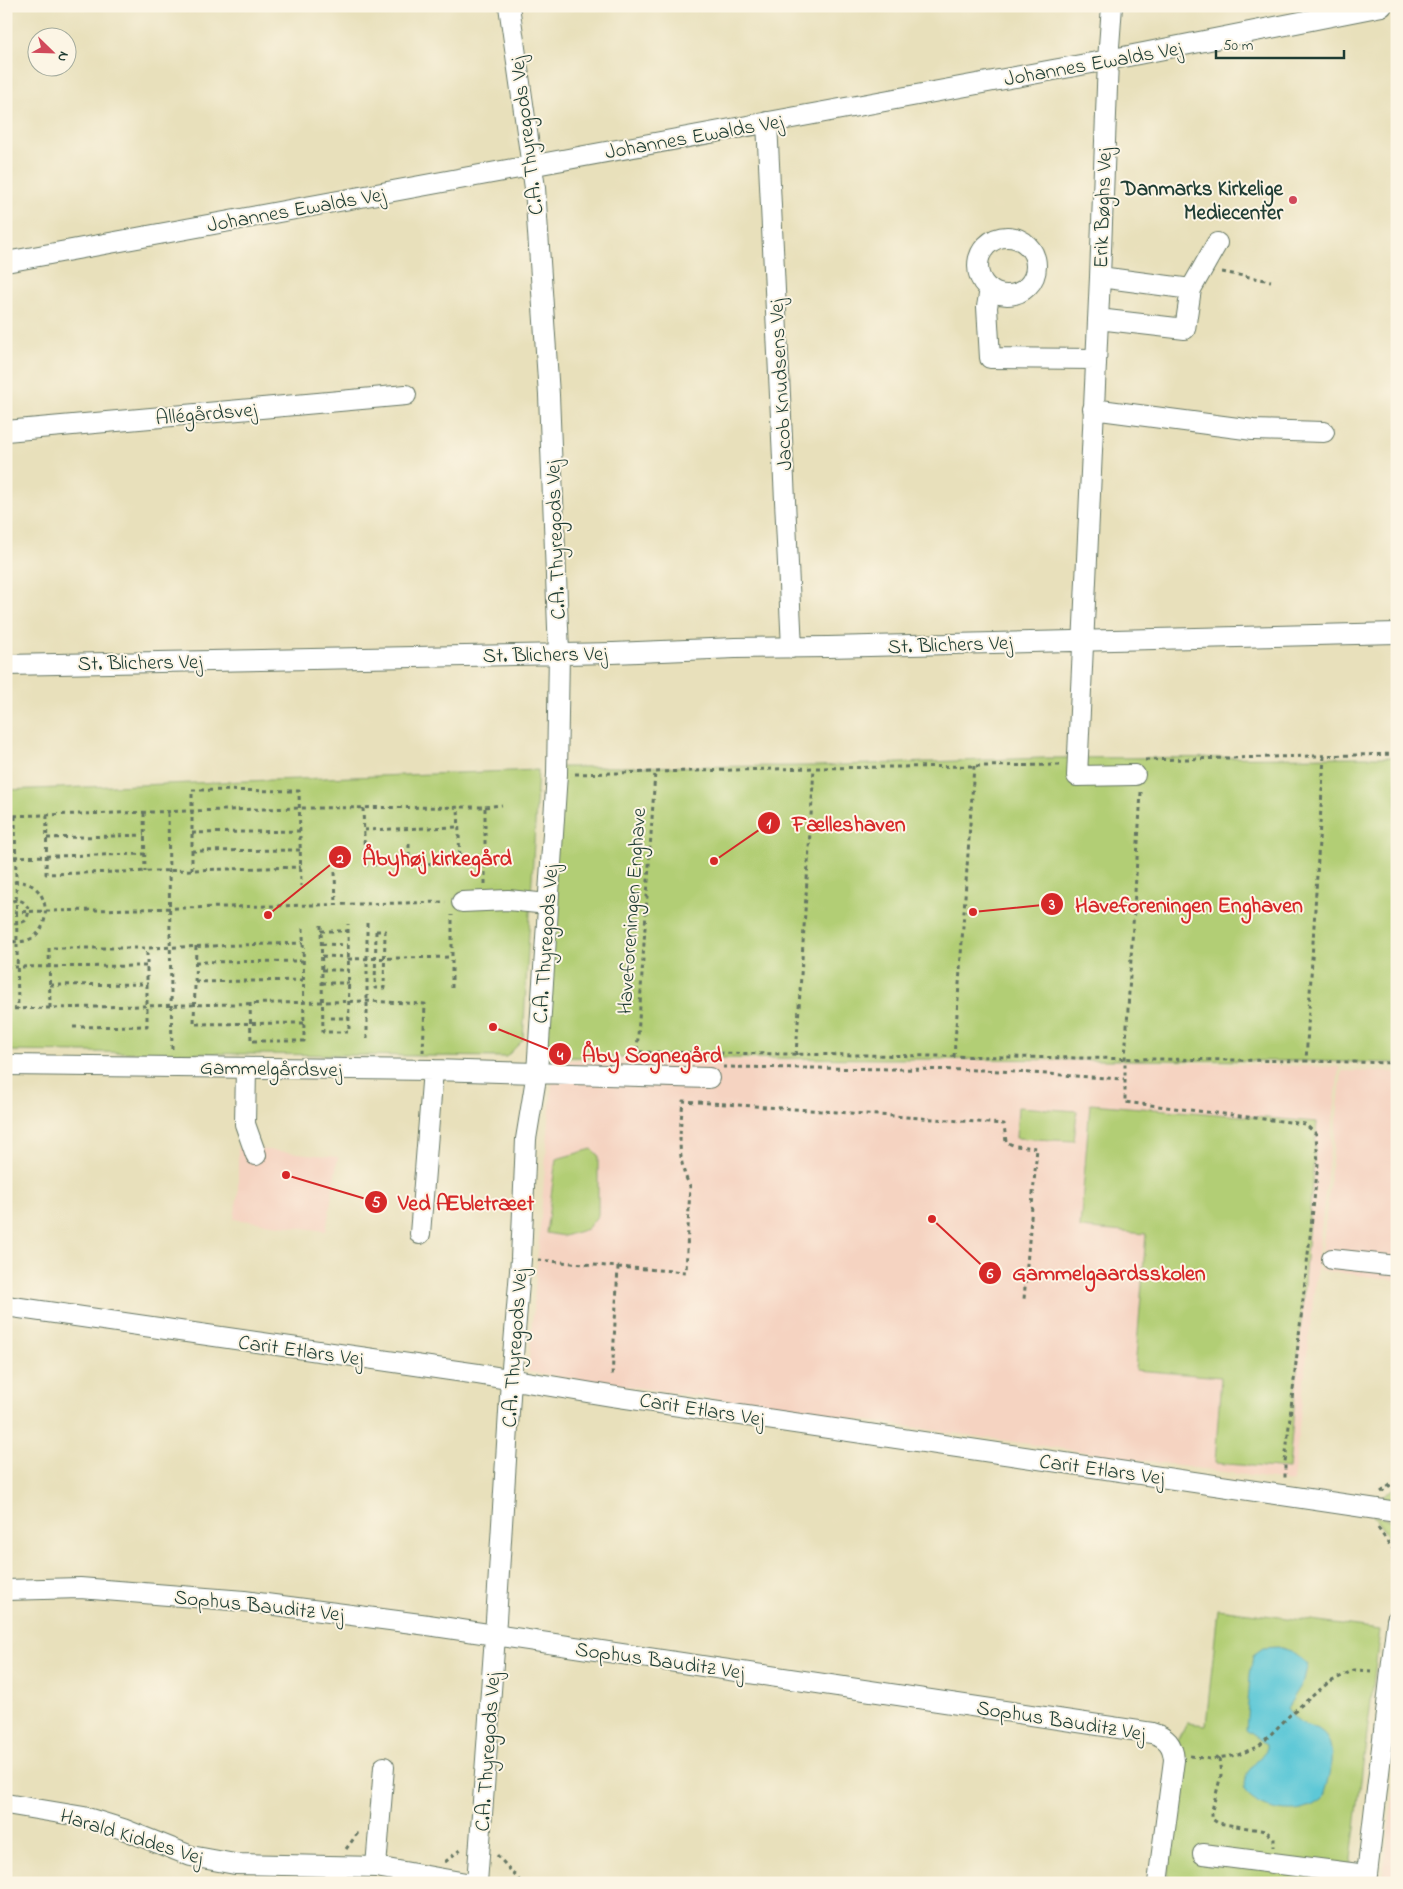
<svg xmlns="http://www.w3.org/2000/svg" width="1403" height="1889" font-family="'Indie Flower',sans-serif">
	<style>
		.built { fill: #f5d3c1 }
		.green { fill: #b2ce74; stroke: #688654 }
		.water { fill: #5dc8d7; stroke: #3e8286 }
		.lines { fill: none; stroke-linecap: round; stroke-linejoin: round }
		.minor-casing { stroke: #657663; stroke-width: 22 }
		.path { stroke: #657663; stroke-width: 3; stroke-dasharray: 4 4; stroke-linecap: butt }
		.minor { stroke: #fff; stroke-width: 20 }
		.poi-dot { fill: #d1495b; stroke: #fcf5e5; stroke-width: 2 }
		.labels { text-anchor: middle; stroke-width: 4; stroke-linejoin: round; paint-order: stroke }
		.street-label { font-size: 21px; fill: #1f3d34; stroke: #fcf5e5 }
		.poi-label { font-size: 21px; font-weight: bold; fill: #1f3d34; stroke: #fcf5e5; text-anchor: end }
		.leader { fill: none; stroke: #d62828; stroke-width: 2 }
		.callout-dot { fill: #d62828; stroke: #fcf5e5; stroke-width: 2 }
		.mark-label { font-size: 15px; text-anchor: middle; font-weight: bold; fill: #fff }
		.callout-label { font-size: 22px; text-anchor: middle; font-weight: bold; fill: #d62828; stroke: #fcf5e5; stroke-width: 4; stroke-linejoin: round; paint-order: stroke }
	</style>
	<rect width="100%" height="100%" fill="#fcf5e5"/>
	<filter id="ink" filterUnits="userSpaceOnUse"><feTurbulence type="fractalNoise" baseFrequency=".02" numOctaves="2"/><feDisplacementMap in="SourceGraphic" scale="10" xChannelSelector="R" yChannelSelector="G"/><feConvolveMatrix kernelMatrix="1 2 1 2 8 2 1 2 1" color-interpolation-filters="sRGB"/></filter>
	<filter id="wash" filterUnits="userSpaceOnUse"><feTurbulence type="fractalNoise" baseFrequency=".0096" numOctaves="4" result="noise"/><feDisplacementMap in="SourceGraphic" scale="20" xChannelSelector="R" yChannelSelector="G"/><feGaussianBlur stdDeviation="1.12" result="paint"/><feColorMatrix in="noise" values="0 0 0 0 0 0 0 0 0 0 0 0 0 0 0 0 0 1.4 0 .05"/><feComposite in="paint" operator="in"/></filter>
	<g filter="url(#wash)">
		<rect width="100%" height="100%" fill="#e8e0bb"/>
		<!-- built -->
		<path class="built" d="M554 1060 1125 1061 1339 1067 1293 1482 528 1372Z
			M1342 1071 1397 1072V1280L1320 1270Z
			M238 1147 338 1157 326 1231 234 1219 238 1193Z
			M1397 1762V1883H1382Z"/>
		<!-- green -->
		<path class="green" d="M1397 757V1063L1305 1061 540 1057 559 767 815 766 1042 758Z
			M538 770 523 1040 506 1057 6 1051V790Z
			M1090 1104 1317 1122 1289 1469 1215 1463 1221 1377 1135 1370 1146 1234 1080 1228Z
			M1018 1107 1077 1111 1074 1141 1016 1138Z
			M592 1149 598 1155V1215L587 1229 564 1236 546 1233 556 1159Z
			M1397 1486V1498L1394 1500H1376Z
			M1373 1516C1396 1521 1399 1520 1394 1544Z
			M1218 1609 1380 1630 1348 1883H1168L1178 1741 1187 1723 1206 1725Z"/>
		<!-- water -->
		<path class="water" d="M1278 1647 1291 1651 1308 1664 1304 1681 1287 1708C1294 1718 1298 1724 1310 1727 1314 1728 1318 1728 1321 1731 1340 1744 1328 1782 1322 1800 1318 1803 1313 1807 1308 1808 1289 1816 1254 1808 1244 1790L1247 1773 1266 1750V1744L1246 1730 1250 1676 1253 1655 1263 1648Z"/>
	</g>
	<g filter="url(#ink)">
		<g class="lines">
			<!-- minor casing -->
			<g class="minor-casing">
				<path id="minor" d="M1112 6 1108 60 1100 277 1077 776 1135 775
					M767 122 792 648
					M978 266a29 29 0 1 1 58 0a29 29 0 1 1-58 0Z
					M6 262 1108 60 1382 6
					M990 289 987 307 990 358 1096 359
					M1191 289 1217 243
					M1098 319 1185 329 1191 289 1100 277
					M1093 409 1253 430 1324 432
					M6 431 406 395
					M6 665 613 653 735 648 828 647 1397 633
					M462 902 508 900 548 904
					M6 1065 433 1070 709 1078
					M246 1068 245 1124 256 1155
					M420 1234 433 1070
					M1332 1259 1397 1266
					M6 1306 478 1374 611 1396 1397 1512
					M6 1590 80 1588 244 1601 428 1625 1152 1733C1166 1737 1173 1744 1174 1760L1158 1883
					M6 1804 84 1817 123 1829 191 1856 235 1864 376 1867 466 1883
					M1203 1854 1366 1875
					M376 1867 384 1767
					M477 1883 495 1636 511 1380 521 1259 526 1139 537 1072 557 774 559 653 549 395 535 188 509 6
					M1366 1883 1397 1620"/>
			</g>
			<!-- path -->
			<path class="path" d="M1222 272 1271 281
				M1324 756 1306 1061 1397 1063
				M1145 760 1397 754
				M1060 765 814 768 655 772 637 1052 1306 1061
				M575 774 655 772
				M1141 792 1125 1059V1102L1305 1124 1316 1134 1318 1164 1285 1462V1479
				M485 807 502 805
				M363 808 365 865 460 863 458 807
				M144 813 145 872
				M168 813 172 1050
				M47 815 46 874 301 867
				M6 816 300 808 485 807V885
				M15 816 18 1009
				M364 830 459 827
				M192 833 300 831
				M47 838 144 835
				M409 844V864
				M192 851 300 850
				M6 857 145 854
				M192 870V790L299 791 301 886
				M335 872 336 905
				M6 884C58 868 59 955 6 940
				M6 906C18 892 36 906 25 921 17 925 12 925 6 918
				M6 912 446 902
				M367 923V1040
				M321 925 323 1032H349L348 924
				M321 931H348
				M376 931H385L384 988H375Z
				M322 944 348 945
				M196 946 194 1024 304 1023
				M322 956 348 957
				M348 959 452 957
				M195 962 304 961
				M6 967 147 966
				M322 970H349
				M195 982 304 980
				M322 983H349
				M50 985 148 984
				M452 988V915
				M250 1003 251 1041H304L303 928
				M50 1008 49 948H147L303 943
				M6 1009 367 1001 425 1004 423 1052
				M331 1018H349
				M73 1027 147 1026V948
				M796 1055 814 768
				M954 1057 974 766
				M723 1067 982 1070 1124 1079
				M538 1260 618 1267 612 1378
				M618 1267 686 1272 690 1186C676 1160 680 1130 683 1101L1004 1124 1006 1142 1015 1146 1037 1148 1024 1299
				M1381 1492 1397 1480
				M1378 1528 1392 1548 1397 1549
				M1190 1756 1210 1759 1238 1755 1259 1746 1293 1712 1328 1683 1354 1670 1374 1671
				M1219 1758 1221 1775 1212 1810V1819L1218 1823 1266 1831 1274 1839V1847
				M346 1849 360 1830
				M497 1855 519 1880V1883
				M445 1862 461 1849"/>
			<!-- minor -->
			<use href="#minor" class="minor"/>
		</g>
	</g>
	<!-- markers -->
	<circle class="poi-dot" cx="1293" cy="200" r="5"/>
	<g class="labels">
		<!-- street labels -->
		<g class="street-label">
			<text transform="translate(1093 63) rotate(-10)" y="7">Johannes Ewalds Vej</text>
			<text transform="translate(526 136) rotate(-97)" y="7">C.A. Thyregods Vej</text>
			<text transform="translate(694 136) rotate(-10)" y="7">Johannes Ewalds Vej</text>
			<text transform="translate(1102 208) rotate(-88)" y="7">Erik Bøghs Vej</text>
			<text transform="translate(296 209) rotate(-10)" y="7">Johannes Ewalds Vej</text>
			<text transform="translate(780 385) rotate(-93)" y="7">Jacob Knudsens Vej</text>
			<text transform="translate(206 413) rotate(-5)" y="7">Allégårdsvej</text>
			<text transform="translate(555 540) rotate(-92)" y="7">C.A. Thyregods Vej</text>
			<text transform="translate(950 644) rotate(-2)" y="7">St. Blichers Vej</text>
			<text transform="translate(545 654) rotate(-1)" y="7">St. Blichers Vej</text>
			<text transform="translate(140 662) rotate(-1)" y="7">St. Blichers Vej</text>
			<text transform="translate(631 911) rotate(-86)" y="7">Haveforeningen Enghave</text>
			<text transform="translate(545 944) rotate(-86)" y="7">C.A. Thyregods Vej</text>
			<text transform="translate(271 1068) rotate(1)" y="7">Gammelgårdsvej</text>
			<text transform="translate(514 1348) rotate(-86)" y="7">C.A. Thyregods Vej</text>
			<text transform="translate(301 1350) rotate(8)" y="7">Carit Etlars Vej</text>
			<text transform="translate(702 1409) rotate(9)" y="7">Carit Etlars Vej</text>
			<text transform="translate(1102 1469) rotate(8)" y="7">Carit Etlars Vej</text>
			<text transform="translate(259 1605) rotate(6)" y="7">Sophus Bauditz Vej</text>
			<text transform="translate(660 1660) rotate(8)" y="7">Sophus Bauditz Vej</text>
			<text transform="translate(1061 1720) rotate(9)" y="7">Sophus Bauditz Vej</text>
			<text transform="translate(487 1752) rotate(-86)" y="7">C.A. Thyregods Vej</text>
			<text transform="translate(132 1836) rotate(17)" y="7">Harald Kiddes Vej</text>
		</g>
		<!-- poi labels -->
		<g class="poi-label">
			<text x="1283" y="195">Danmarks Kirkelige<tspan x="1283" dy="24">Mediecenter</tspan></text>
		</g>
	</g>
	<!-- callouts -->
	<path class="leader" d="M714 861L769 823M268 915L340 857M973 912L1052 904M493 1027L560 1054M286 1175L376 1202M932 1219L990 1273"/>
	<g class="callout-dot">
		<circle cx="714" cy="861" r="5"/>
		<circle cx="268" cy="915" r="5"/>
		<circle cx="973" cy="912" r="5"/>
		<circle cx="493" cy="1027" r="5"/>
		<circle cx="286" cy="1175" r="5"/>
		<circle cx="932" cy="1219" r="5"/>
		<circle cx="769" cy="823" r="12"/>
		<circle cx="340" cy="857" r="12"/>
		<circle cx="1052" cy="904" r="12"/>
		<circle cx="560" cy="1054" r="12"/>
		<circle cx="376" cy="1202" r="12"/>
		<circle cx="990" cy="1273" r="12"/>
	</g>
	<g class="mark-label">
		<text x="769" y="828">1</text>
		<text x="340" y="863">2</text>
		<text x="1052" y="909">3</text>
		<text x="560" y="1060">4</text>
		<text x="376" y="1207">5</text>
		<text x="990" y="1278">6</text>
	</g>
	<g class="callout-label">
		<text x="849" y="831">Fælleshaven</text>
		<text x="437" y="865">Åbyhøj kirkegård</text>
		<text x="1189" y="912">Haveforeningen Enghaven</text>
		<text x="652" y="1062">Åby Sognegård</text>
		<text x="466" y="1210">Ved Æbletræet</text>
		<text x="1109" y="1280">Gammelgaardsskolen</text>
	</g>
	<!-- margin -->
	<rect width="1403" height="1889" fill="none" stroke="#fcf5e5" stroke-width="25"/>
	<!-- north arrow -->
	<g transform="translate(52 52) rotate(113)"><circle r="24" fill="#fcf5e5" stroke="#a4ab9e"/>
	<path d="M0-4L9 19L0 12L-9 19Z" fill="#d1495b"/>
	<text y="-8" font-size="14" font-weight="bold" text-anchor="middle" fill="#1f3d34">N</text>
	</g>
	<!-- scale -->
	<path d="M1216 50v8h128v-8" fill="none" stroke="#1f3d34" stroke-width="2.5"/>
	<text x="1223" y="50" font-size="15" fill="#1f3d34" stroke="#fcf5e5" stroke-width="4" paint-order="stroke">50 m</text>
</svg>
